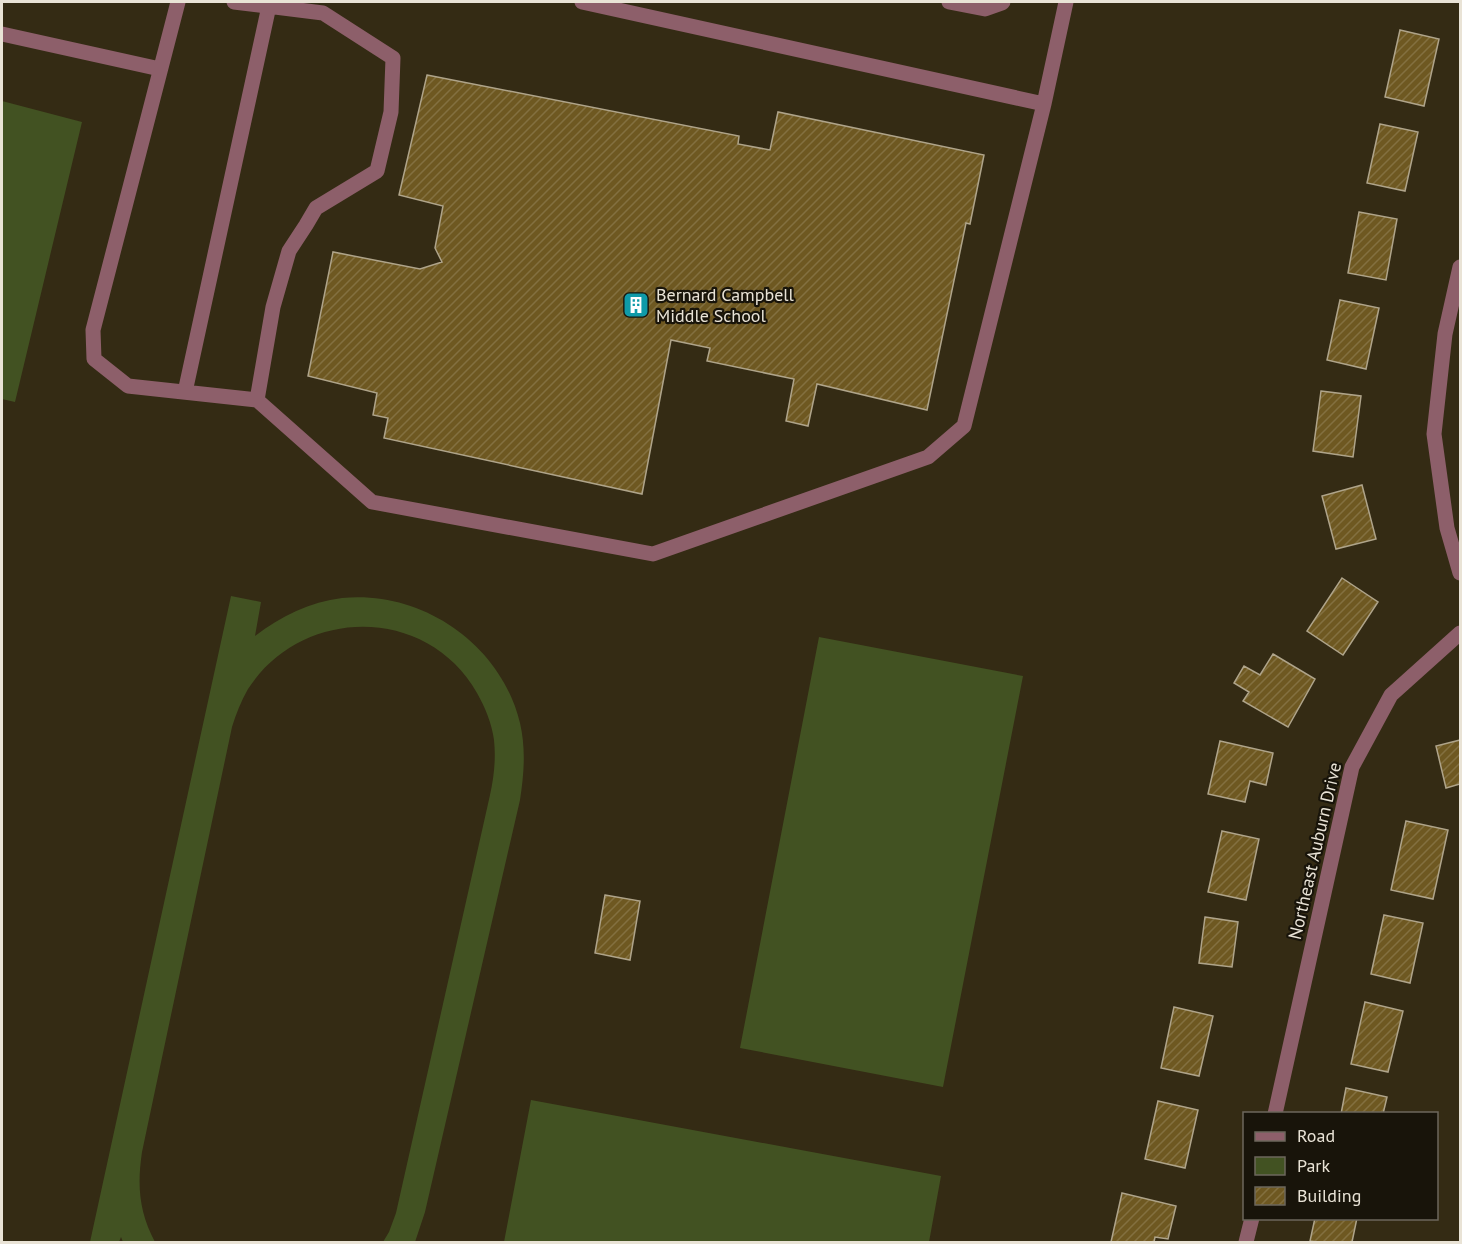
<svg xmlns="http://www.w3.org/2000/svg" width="1462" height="1244" font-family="'PT Sans',sans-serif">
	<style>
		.park { fill: #425222 }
		.building { fill: url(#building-hatch); stroke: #afa48a; stroke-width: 1.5 }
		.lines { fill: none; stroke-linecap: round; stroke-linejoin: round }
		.minor { stroke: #8d5f6a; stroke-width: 15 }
		.labels { text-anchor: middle; stroke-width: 4.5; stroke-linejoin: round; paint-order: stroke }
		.poi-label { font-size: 18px; fill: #e9e3d6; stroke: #18140a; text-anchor: start }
		.street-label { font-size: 18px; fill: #e9e3d6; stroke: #18140a }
	</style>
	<defs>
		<pattern id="building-hatch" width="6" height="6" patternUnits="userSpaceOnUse" patternTransform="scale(1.5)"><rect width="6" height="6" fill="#6e5821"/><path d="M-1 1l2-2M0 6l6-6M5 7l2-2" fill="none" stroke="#837040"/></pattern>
	</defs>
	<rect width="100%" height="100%" fill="#342b14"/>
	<!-- park -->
	<path class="park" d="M2 101 82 122 15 402 2 399Z
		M231 596 261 602 255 636C281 616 310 602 342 598 422 590 501 644 520 723 526 749 524 774 520 800L425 1212 415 1242H383L389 1232 396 1213 490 795C494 777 496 759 494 740 492 724 485 707 477 693 427 605 302 606 248 689 241 701 236 714 232 727L142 1152C137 1186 139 1212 155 1242H123L121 1237 119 1242H90Z
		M819 637 1023 676 943 1087 740 1048Z
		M531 1100 941 1176 929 1242H504Z"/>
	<!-- building -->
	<path class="building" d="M1400 30 1439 39 1424 106 1385 97Z
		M427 75 739 136 738 144 770 150 778 112 984 155 970 224 966 223 927 410 817 384 808 426 786 421 794 379 707 361 710 348 671 340 642 494 384 438 388 418 373 415 377 393 308 376 333 252 420 269 442 262 435 248 443 206 399 195Z
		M1380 124 1418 132 1405 191 1367 183Z
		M1359 212 1397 219 1386 280 1348 273Z
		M1340 300 1379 308 1366 369 1327 360Z
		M1321 391 1361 396 1353 457 1313 451Z
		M1362 485 1376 539 1336 549 1322 496Z
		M1342 578 1378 602 1343 655 1307 631Z
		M1273 654 1315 679 1288 727 1243 701 1249 692 1234 683 1244 666 1260 675Z
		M1460 740V784L1446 788 1436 746Z
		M1220 741 1273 753 1266 785 1250 781 1245 802 1208 794Z
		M1406 821 1448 830 1433 899 1391 890Z
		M1222 831 1259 839 1246 900 1208 892Z
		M605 895 640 901 630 960 595 953Z
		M1384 915 1423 923 1410 983 1371 974Z
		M1205 917 1238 922 1232 967 1199 963Z
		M1365 1002 1403 1011 1388 1072 1351 1064Z
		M1174 1007 1213 1016 1199 1076 1161 1068Z
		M1346 1088 1387 1097 1383 1114H1341Z
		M1158 1101 1198 1110 1185 1168 1145 1159Z
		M1122 1193 1176 1206 1168 1239 1155 1237 1154 1242H1111Z
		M1315 1218H1357L1352 1242H1317L1310 1241Z"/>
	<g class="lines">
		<!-- minor -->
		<path class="minor" d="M178 2 93 330 94 359 128 386 257 400 372 502 653 554 928 457 964 426 1044 104 582 2
			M234 2 323 13 393 58 391 112 377 171 316 208 306 225 289 251 273 307 257 400
			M949 2 985 9 1002 3 1003 2
			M2 34 160 69
			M1044 104 1066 2
			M1460 267 1445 334 1434 434 1447 528 1460 573
			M185 392 269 6
			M1275 1114 1352 767 1391 695 1460 633
			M1246 1242 1252 1218"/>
	</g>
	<!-- icons -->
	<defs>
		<g id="building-square" transform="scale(1.35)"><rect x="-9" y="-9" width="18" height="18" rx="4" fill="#0f9aa8" stroke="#18140a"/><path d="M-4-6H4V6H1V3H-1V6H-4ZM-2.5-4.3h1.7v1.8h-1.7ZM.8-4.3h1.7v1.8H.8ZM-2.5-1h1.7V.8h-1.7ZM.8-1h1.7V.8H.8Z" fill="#fff"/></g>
	</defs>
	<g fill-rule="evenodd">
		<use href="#building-square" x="636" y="305"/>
	</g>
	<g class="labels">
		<!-- poi labels -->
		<g class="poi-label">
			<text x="656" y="301">Bernard Campbell<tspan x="656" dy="21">Middle School</tspan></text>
		</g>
		<!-- street labels -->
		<g class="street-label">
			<text transform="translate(1315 851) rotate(-77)" y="6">Northeast Auburn Drive</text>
		</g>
	</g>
	<!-- border -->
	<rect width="1462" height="1244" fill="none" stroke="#e9e3d6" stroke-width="6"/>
	<!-- legend -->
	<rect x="1243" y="1112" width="195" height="108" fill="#18140a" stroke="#6c675c" stroke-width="1.5"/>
	<rect x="1255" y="1132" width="30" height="9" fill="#8d5f6a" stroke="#6c675c" stroke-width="1.5"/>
	<text x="1297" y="1142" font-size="18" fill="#e9e3d6">Road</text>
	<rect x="1255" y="1157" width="30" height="18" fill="#425222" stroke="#6c675c" stroke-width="1.5"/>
	<text x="1297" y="1172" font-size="18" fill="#e9e3d6">Park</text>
	<rect x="1255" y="1187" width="30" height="18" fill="url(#building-hatch)" stroke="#6c675c" stroke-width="1.5"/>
	<text x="1297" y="1202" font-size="18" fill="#e9e3d6">Building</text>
</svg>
